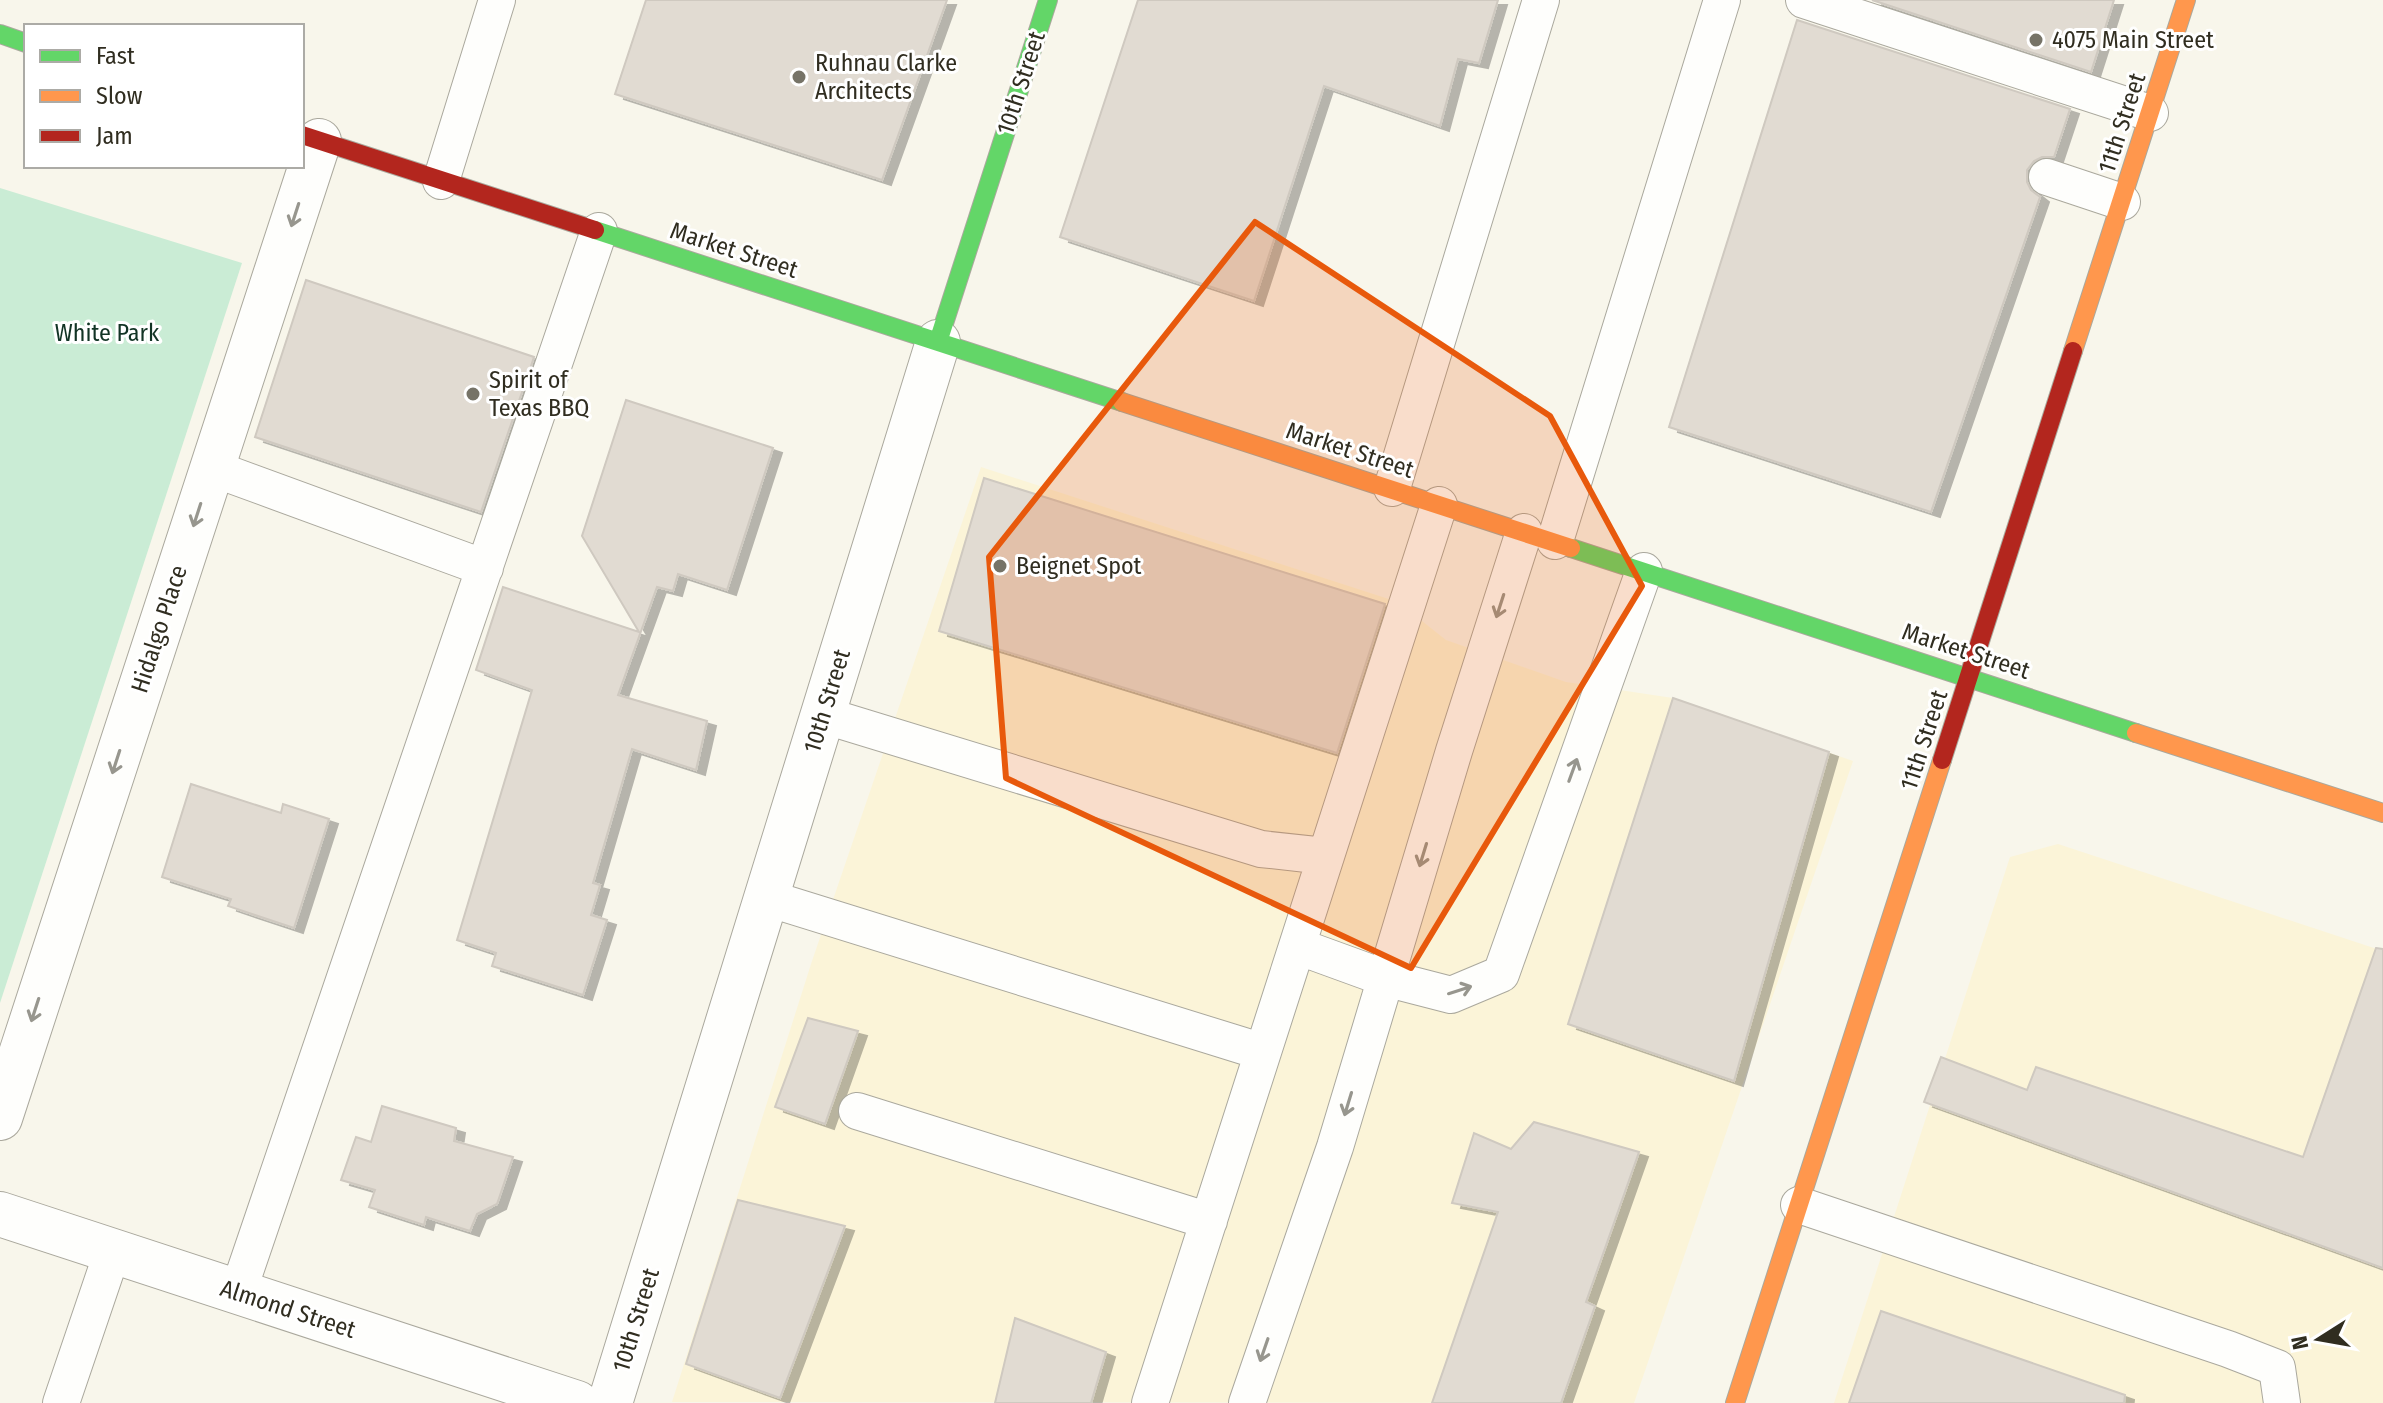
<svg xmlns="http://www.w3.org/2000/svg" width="2383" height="1403" font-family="'Fira Sans Condensed',sans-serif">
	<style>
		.built { fill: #fbf4d8 }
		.green { fill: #caecd5 }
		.building { fill: #e1dbd2; stroke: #cfc9c0; stroke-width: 2; filter: url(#shadow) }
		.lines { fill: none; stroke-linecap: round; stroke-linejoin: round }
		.lane-casing { stroke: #aaa89d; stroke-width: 38 }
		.street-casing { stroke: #aaa89d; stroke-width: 46 }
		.fast-casing { stroke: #aaa89d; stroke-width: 20 }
		.slow-casing { stroke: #aaa89d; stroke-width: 20 }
		.jam-casing { stroke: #aaa89d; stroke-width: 20 }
		.lane { stroke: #fefefc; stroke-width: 36 }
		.street { stroke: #fefefc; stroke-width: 44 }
		.fast { stroke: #63d668; stroke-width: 18 }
		.slow { stroke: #ff974d; stroke-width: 18 }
		.jam { stroke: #b3261e; stroke-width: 18 }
		.oneway { stroke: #97968e }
		.marked { fill: #e8590c; fill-opacity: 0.2; stroke: #e8590c; stroke-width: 6; stroke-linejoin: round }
		.poi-dot { fill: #767367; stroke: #fff; stroke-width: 3 }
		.labels { text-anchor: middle; stroke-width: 6; stroke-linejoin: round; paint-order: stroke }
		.poi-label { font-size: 24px; fill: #302d20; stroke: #fff; text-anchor: start }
		.street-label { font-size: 24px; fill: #302d20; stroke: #fff }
		.park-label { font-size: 24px; fill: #123425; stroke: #fff }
	</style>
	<defs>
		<filter id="shadow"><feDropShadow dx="9" dy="5" stdDeviation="0" flood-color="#0004"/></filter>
	</defs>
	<rect width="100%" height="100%" fill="#f8f6eb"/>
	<!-- built -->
	<path class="built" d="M981 467 1398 602 1446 640 1566 682 1673 698 1853 761 1634 1403 672 1402 812 961Z
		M2058 844 2383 951V1403H1834L2010 857Z"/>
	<!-- green -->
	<path class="green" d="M0 188 242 263 0 1003Z"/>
	<!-- building -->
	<path class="building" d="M646 0H947L882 180 615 94Z
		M1138 0H1498L1479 63 1458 59 1440 126 1324 86 1254 301 1060 237Z
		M1872 0H2114L2091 72Z
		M1797 20 2070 109 2054 157H2042L2034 161 2027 170V182L2031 190 2040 197 1931 512 1669 427Z
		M306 280 534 357 481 512 255 437Z
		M626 400 773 448 727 590 678 574 673 591 657 587 618 695 707 721 696 770 632 749 593 883 600 885 591 915 607 920 583 995 492 966 496 953 457 940 532 690 476 670 503 587 639 632 582 536Z
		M984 478 1385 604 1337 753 939 631Z
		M1673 698 1829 752 1734 1081 1568 1024Z
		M191 784 281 813 283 804 329 819 294 928 228 906 231 899 162 877Z
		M2376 948 2383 949V1268L1924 1102 1941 1057 2027 1090 2036 1067 2303 1157Z
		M808 1018 858 1031 825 1124 775 1107Z
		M382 1106 456 1128 454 1141 513 1157 497 1204 477 1214 470 1231 426 1217 424 1225 369 1207 375 1190 341 1180 356 1137 371 1142Z
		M1534 1122 1639 1152 1586 1302 1595 1306 1561 1403H1432L1498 1212 1452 1203 1474 1133 1511 1149Z
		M738 1200 845 1226 780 1398 686 1364Z
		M1881 1311 2125 1395 2124 1403H1849Z
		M1015 1318 1106 1352 1091 1403H995Z"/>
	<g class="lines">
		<!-- lane casing -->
		<g class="lane-casing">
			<path id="lane" d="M1804 0 2150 113
				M2047 177 2122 202
				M441 181 497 0
				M212 468 485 568
				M1392 488 1541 0
				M1555 541 1722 0
				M823 715 1261 849 1325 856
				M767 898 1263 1052
				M1297 946 1385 978 1451 995 1501 974 1644 571
				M857 1111 1209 1221
				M1799 1205 2228 1349 2277 1368 2282 1403
				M238 1292 599 231
				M61 1403 113 1250
				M1150 1403 1439 505
				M1247 1403 1335 1147 1454 751 1524 532"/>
		</g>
		<!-- street casing -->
		<g class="street-casing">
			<path id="street" d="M0 1118 319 141
				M0 1214 577 1403
				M610 1403 938 342"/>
		</g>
		<!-- fast casing -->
		<g class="fast-casing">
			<path id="fast" d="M0 34 26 43
				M595 230 1122 402
				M938 342 1048 0
				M1571 548 2136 733"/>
		</g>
		<!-- slow casing -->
		<g class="slow-casing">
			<path id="slow" d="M2073 351 2186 0
				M1122 402 1571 548
				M2136 733 2383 813
				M1735 1403 1942 760"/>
		</g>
		<!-- jam casing -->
		<g class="jam-casing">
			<path id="jam" d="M302 135 595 230
				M1942 760 2073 351"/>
		</g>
		<!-- lane -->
		<use href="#lane" class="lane"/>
		<!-- street -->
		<use href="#street" class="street"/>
		<!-- fast -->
		<use href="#fast" class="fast"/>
		<!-- slow -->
		<use href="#slow" class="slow"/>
		<!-- jam -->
		<use href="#jam" class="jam"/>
	</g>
	<!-- one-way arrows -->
	<defs><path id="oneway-shaft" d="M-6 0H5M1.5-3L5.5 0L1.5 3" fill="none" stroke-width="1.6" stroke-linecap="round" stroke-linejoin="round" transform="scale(2)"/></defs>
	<g class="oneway">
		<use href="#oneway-shaft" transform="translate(295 215) rotate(108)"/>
		<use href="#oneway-shaft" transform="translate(197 515) rotate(108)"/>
		<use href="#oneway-shaft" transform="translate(1500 606) rotate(108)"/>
		<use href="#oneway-shaft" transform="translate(116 762) rotate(108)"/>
		<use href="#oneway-shaft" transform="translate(1573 770) rotate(-70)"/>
		<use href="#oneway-shaft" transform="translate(1423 855) rotate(107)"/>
		<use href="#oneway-shaft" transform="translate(1460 990) rotate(-18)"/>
		<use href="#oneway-shaft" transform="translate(35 1010) rotate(108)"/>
		<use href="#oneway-shaft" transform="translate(1348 1104) rotate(107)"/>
		<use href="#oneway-shaft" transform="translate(1264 1350) rotate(109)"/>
	</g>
	<!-- marked area -->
	<path class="marked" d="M1255 222 1550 416 1642 586 1411 968 1006 778 989 557Z"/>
	<!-- markers -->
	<g class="poi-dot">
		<circle cx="2036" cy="40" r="8"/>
		<circle cx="799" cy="77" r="8"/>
		<circle cx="473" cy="394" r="8"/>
		<circle cx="1000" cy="566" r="8"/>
	</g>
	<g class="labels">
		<!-- poi labels -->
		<g class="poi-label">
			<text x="2052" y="48">4075 Main Street</text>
			<text x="815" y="71">Ruhnau Clarke<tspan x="815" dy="28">Architects</tspan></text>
			<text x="489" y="388">Spirit of<tspan x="489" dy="28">Texas BBQ</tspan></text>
			<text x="1016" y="574">Beignet Spot</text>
		</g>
		<!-- street labels -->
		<g class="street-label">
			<text transform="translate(1021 83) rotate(-72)" y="8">10th Street</text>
			<text transform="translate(2122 123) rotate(-72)" y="8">11th Street</text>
			<text transform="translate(734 250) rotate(18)" y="8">Market Street</text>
			<text transform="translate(1350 450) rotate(18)" y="8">Market Street</text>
			<text transform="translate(159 629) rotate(-72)" y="8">Hidalgo Place</text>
			<text transform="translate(1966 651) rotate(18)" y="8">Market Street</text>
			<text transform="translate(827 701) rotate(-73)" y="8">10th Street</text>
			<text transform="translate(1924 740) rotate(-72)" y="8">11th Street</text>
			<text transform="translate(288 1309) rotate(18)" y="8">Almond Street</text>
			<text transform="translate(636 1320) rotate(-73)" y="8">10th Street</text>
		</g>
		<!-- park labels -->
		<g class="park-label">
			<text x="107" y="341">White Park</text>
		</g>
	</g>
	<!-- legend -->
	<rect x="24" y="24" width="280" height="144" fill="#ffffff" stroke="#acaba6" stroke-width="2"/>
	<rect x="40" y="50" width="40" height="12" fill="#63d668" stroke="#acaba6" stroke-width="2"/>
	<text x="96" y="64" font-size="24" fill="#302d20">Fast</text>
	<rect x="40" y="90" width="40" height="12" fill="#ff974d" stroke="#acaba6" stroke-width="2"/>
	<text x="96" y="104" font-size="24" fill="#302d20">Slow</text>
	<rect x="40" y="130" width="40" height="12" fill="#b3261e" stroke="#acaba6" stroke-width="2"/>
	<text x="96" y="144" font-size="24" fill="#302d20">Jam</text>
	<!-- north arrow -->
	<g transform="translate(2319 1339) rotate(259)" stroke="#ffffff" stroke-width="6" paint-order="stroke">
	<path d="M0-6L14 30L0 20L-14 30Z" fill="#302d20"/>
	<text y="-12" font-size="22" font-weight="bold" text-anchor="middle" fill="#302d20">N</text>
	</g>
</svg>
